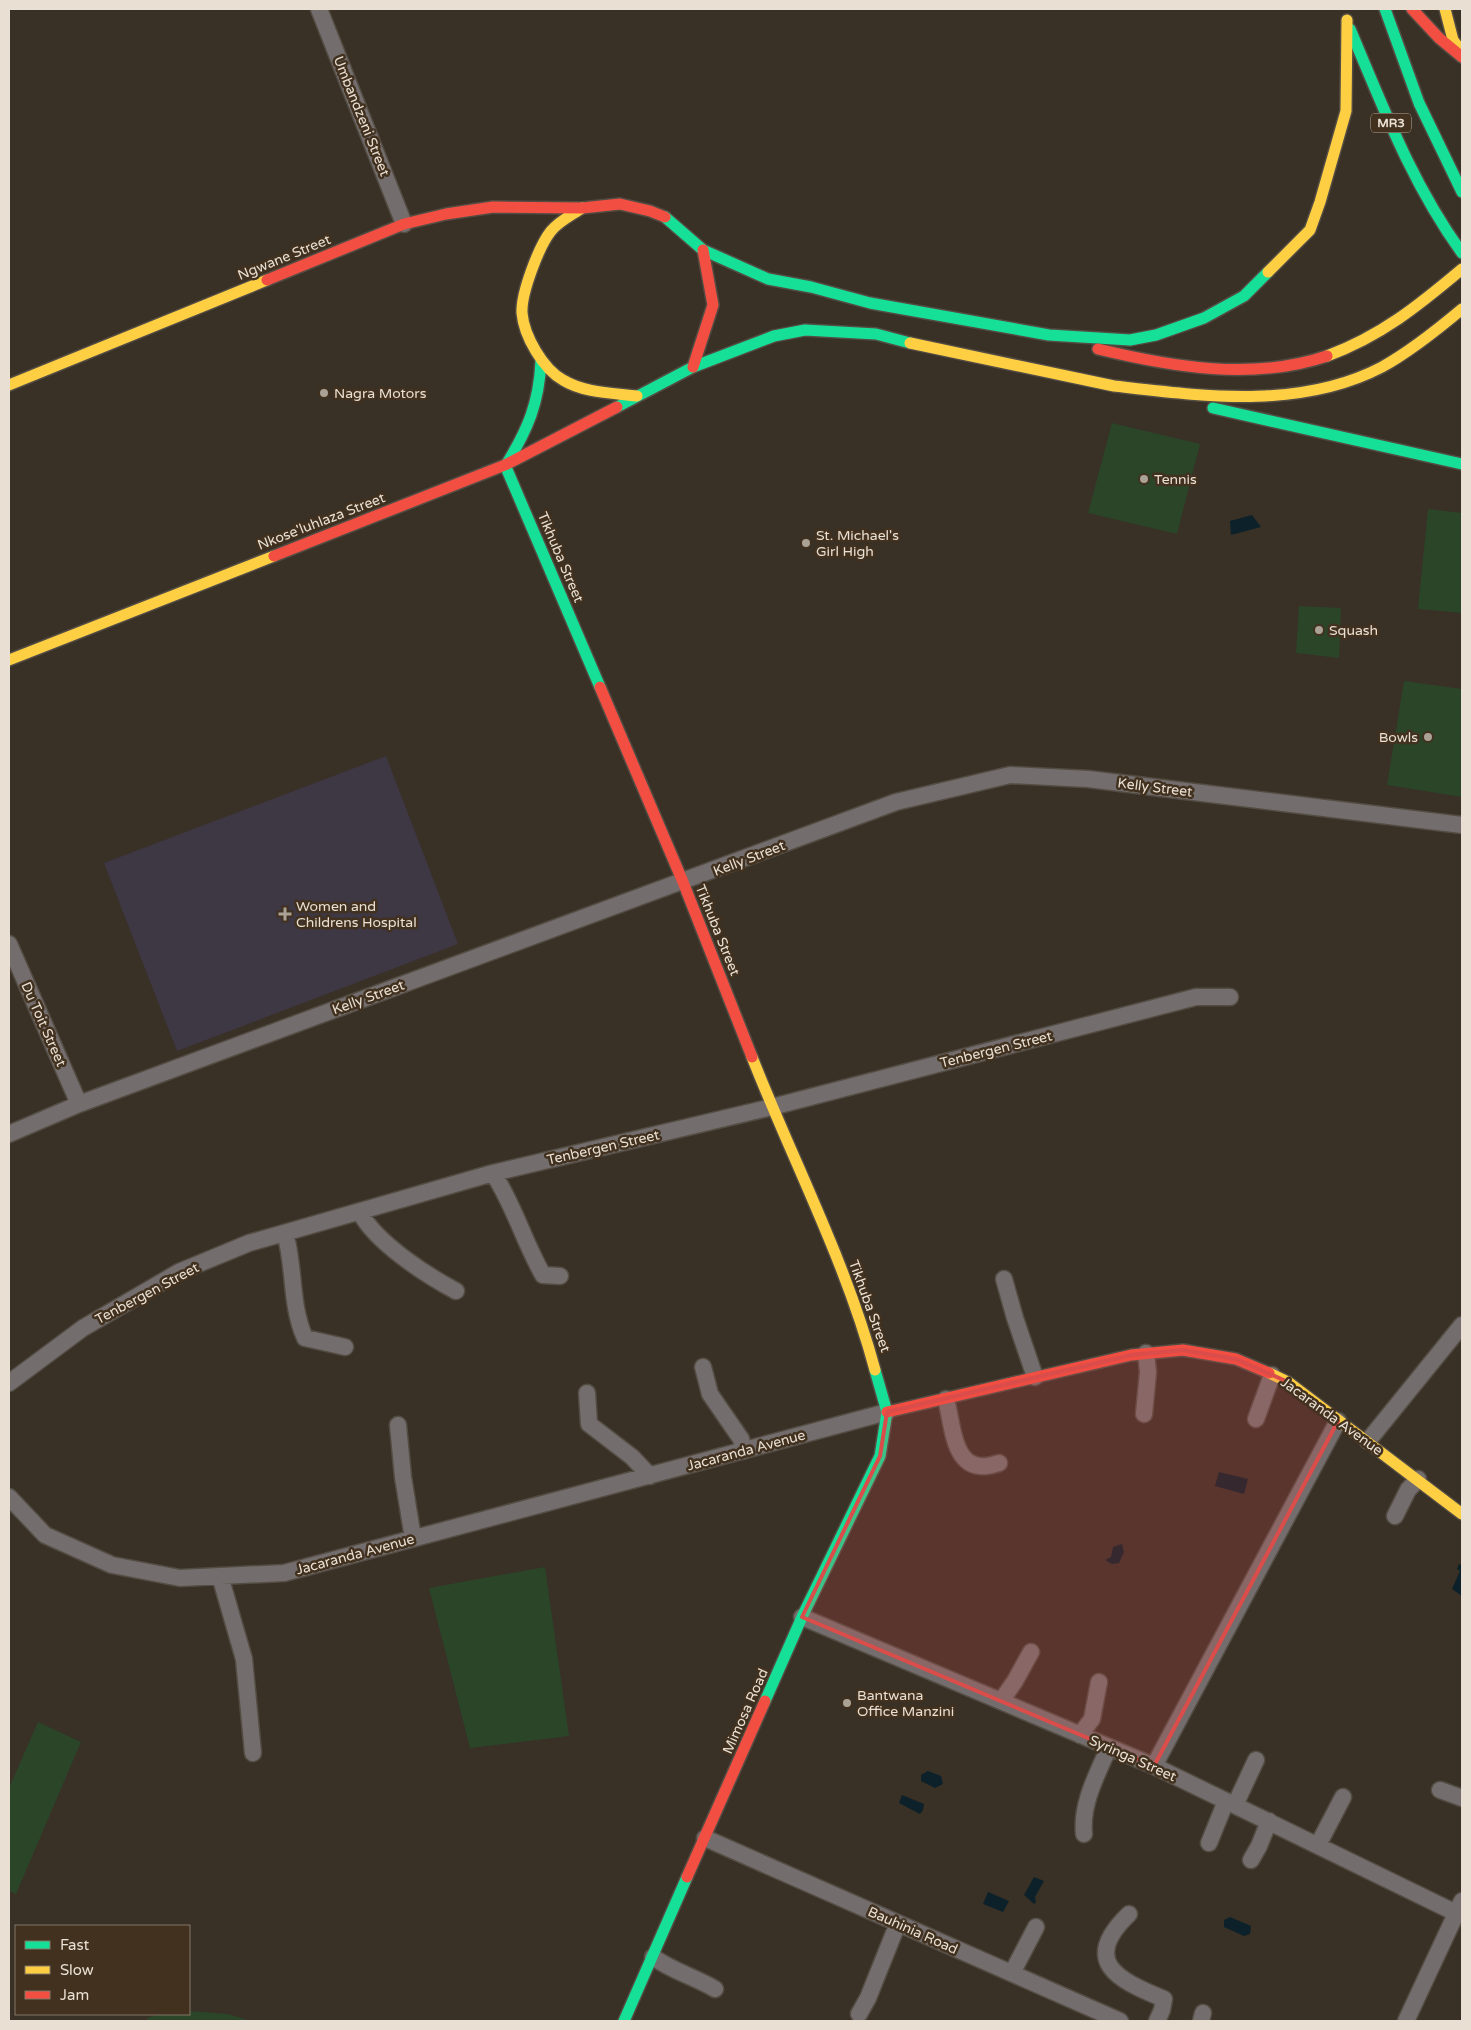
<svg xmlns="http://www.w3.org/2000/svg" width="1471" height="2030" font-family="'Varela Round',sans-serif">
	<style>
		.medical { fill: #3e3744 }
		.green { fill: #2b4529 }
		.water { fill: #0c2129 }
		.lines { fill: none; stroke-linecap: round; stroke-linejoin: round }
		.street-casing { stroke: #534c43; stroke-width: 19 }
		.fast-casing { stroke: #534c43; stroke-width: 14 }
		.slow-casing { stroke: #534c43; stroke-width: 14 }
		.jam-casing { stroke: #534c43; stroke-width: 14 }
		.street { stroke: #736e6d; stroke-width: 16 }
		.fast { stroke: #16e098; stroke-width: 11 }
		.slow { stroke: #ffcf43; stroke-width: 11 }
		.jam { stroke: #f24e42; stroke-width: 11 }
		.marked { fill: #da4d4a; fill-opacity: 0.2; stroke: #da4d4a; stroke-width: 4; stroke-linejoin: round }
		.poi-dot { fill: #aba296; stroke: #41311e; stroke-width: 2 }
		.labels { text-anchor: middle; stroke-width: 5; stroke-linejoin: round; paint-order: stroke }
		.shield { fill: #41311e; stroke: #b7ab9d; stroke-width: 1 }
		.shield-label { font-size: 12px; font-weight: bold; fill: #e9dfd3 }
		.street-label { font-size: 14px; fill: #e9dfd3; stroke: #41311e }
		.poi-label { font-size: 14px; fill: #e9dfd3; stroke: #41311e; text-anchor: start }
	</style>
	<rect width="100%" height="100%" fill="#393026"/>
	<!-- medical -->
	<path class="medical" d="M386 756 458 944 177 1051 104 863Z"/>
	<!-- green -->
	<path class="green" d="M1112 423 1200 444 1177 534 1088 513Z
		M1428 509 1462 513V613L1418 609Z
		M1299 606 1341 608 1339 658 1296 653Z
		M1404 681 1462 689V797L1387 785Z
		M545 1567 569 1736 470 1748 429 1588Z
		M38 1722 81 1742 16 1894 9 1891V1788Z
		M189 2011 228 2014 251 2021H145L149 2017 162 2014H189Z"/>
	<!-- water -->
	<path class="water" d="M1252 515 1261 527 1231 535 1230 521Z
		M1219 1472 1248 1479 1244 1494 1215 1486Z
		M1122 1544 1124 1552 1119 1563 1112 1564 1105 1560 1111 1557 1113 1547Z
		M1459 1564 1462 1565V1596L1452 1589 1460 1571 1457 1569Z
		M928 1771 941 1776 943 1784 935 1788 921 1781V1775Z
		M902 1795 924 1804 923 1810 920 1814 899 1803Z
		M1034 1877 1044 1881 1035 1897 1036 1902 1034 1904 1024 1895Z
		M988 1892 1009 1901 1003 1912 983 1904Z
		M1230 1917 1251 1926 1250 1934 1244 1936 1224 1927V1920Z"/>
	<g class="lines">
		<!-- street casing -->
		<g class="street-casing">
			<path id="street" d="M319 9 404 224
				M9 944 79 1104
				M9 1134 79 1104 896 802 1010 775 1088 779 1462 825
				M493 1173C514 1205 524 1242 543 1275L560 1276
				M360 1212C375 1242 426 1275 456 1291
				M285 1233C295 1267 290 1305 305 1338L345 1347
				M1004 1279 1015 1318 1035 1377
				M703 1367 710 1394 741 1439 743 1451
				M9 1383 83 1328 179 1272 249 1243 493 1173 772 1107 1196 997H1230
				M587 1393 589 1424 632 1457 650 1476
				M946 1399C954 1430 953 1479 999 1463
				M1144 1414 1148 1372 1146 1353
				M1256 1419 1272 1375
				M398 1425 403 1477 413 1538
				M1368 1441 1462 1325
				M9 1497 45 1535 112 1565 180 1578 284 1573 887 1412
				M1395 1516 1408 1490 1418 1479
				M220 1576 244 1659 253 1753
				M802 1617 1154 1766 1456 1913
				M1001 1701 1015 1681 1031 1652
				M1080 1735 1092 1719 1099 1682
				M1154 1766 1338 1421
				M1440 1790 1462 1798
				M1235 1805 1256 1760
				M1084 1834C1081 1803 1097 1775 1109 1747
				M705 1838 1120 2021
				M1209 1843 1226 1801
				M1318 1845 1343 1797
				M1251 1860 1259 1846 1269 1821
				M1129 1914C1080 1961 1117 1980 1164 1999L1162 2010 1157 2021
				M653 1957C672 1971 695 1977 715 1989
				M1012 1973 1036 1927
				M859 2014 868 1998 898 1923
				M1201 2021 1203 2013
				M1406 2021 1462 1901"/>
		</g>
		<!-- fast casing -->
		<g class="fast-casing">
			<path id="fast" d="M1385 9 1419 103 1462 192
				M1350 29C1383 107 1412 184 1462 253
				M665 217 703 250 768 279 811 287 870 303 1049 335
				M1049 335 1130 340 1156 335 1204 318 1244 296 1268 272
				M617 407 693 367 774 336 805 330 876 334 910 343
				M1213 408 1462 464
				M505 465 600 687
				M506 465C528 429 539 403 541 361
				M765 1701 802 1617 880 1456 887 1412 875 1370
				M624 2021 687 1877"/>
		</g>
		<!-- slow casing -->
		<g class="slow-casing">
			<path id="slow" d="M1445 9 1453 40 1461 51
				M582 208C572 215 559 221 551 231 539 246 521 293 522 313 524 336 543 369 563 380 584 393 613 393 637 396
				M1268 272 1310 230 1320 202 1346 111 1347 20
				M910 343 1114 386
				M1327 356C1381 336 1418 306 1462 269
				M9 385 267 280
				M1114 386C1202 396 1300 410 1382 367 1411 351 1437 330 1462 309
				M9 660 274 556
				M752 1057C793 1161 846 1262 875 1370
				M1269 1373 1288 1382 1462 1514"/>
		</g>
		<!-- jam casing -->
		<g class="jam-casing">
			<path id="jam" d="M1412 9 1439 38 1462 57
				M267 280 404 224 446 214 493 207 582 208 620 204 650 211 665 217
				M1098 349C1172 367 1253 381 1327 356
				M693 367 713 305 703 250
				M274 556 505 465 617 407
				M600 687 683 882 752 1057
				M887 1412 1131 1355 1183 1350 1236 1359 1269 1373
				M687 1877 765 1701"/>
		</g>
		<!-- street -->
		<use href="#street" class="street"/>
		<!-- fast -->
		<use href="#fast" class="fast"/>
		<!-- slow -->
		<use href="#slow" class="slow"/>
		<!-- jam -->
		<use href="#jam" class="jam"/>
	</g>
	<!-- marked area -->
	<path class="marked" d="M1183 1350 1236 1359 1288 1382 1338 1421 1154 1766 802 1617 880 1456 887 1412 1131 1355Z"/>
	<!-- markers -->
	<g class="poi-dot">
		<circle cx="324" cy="393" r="5"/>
		<circle cx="1144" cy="479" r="5"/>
		<circle cx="806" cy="543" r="5"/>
		<circle cx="1319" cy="630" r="5"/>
		<circle cx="1428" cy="737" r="5"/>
		<path d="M282.5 906.5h5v5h5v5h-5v5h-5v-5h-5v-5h5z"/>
		<circle cx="847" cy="1703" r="5"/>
	</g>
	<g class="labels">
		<!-- shield labels -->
		<rect class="shield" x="1371" y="113.5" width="40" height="19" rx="4"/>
		<g class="shield-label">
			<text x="1391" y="127">MR3</text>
		</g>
		<!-- street labels -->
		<g class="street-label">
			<text transform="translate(362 116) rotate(68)" y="5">Umbandzeni Street</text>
			<text transform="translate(284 257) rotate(-22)" y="5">Ngwane Street</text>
			<text transform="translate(321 521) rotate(-21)" y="5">Nkose'luhlaza Street</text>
			<text transform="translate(561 557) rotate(67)" y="5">Tikhuba Street</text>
			<text transform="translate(1155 787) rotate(7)" y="5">Kelly Street</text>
			<text transform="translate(749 858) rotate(-21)" y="5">Kelly Street</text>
			<text transform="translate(718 930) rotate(68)" y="5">Tikhuba Street</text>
			<text transform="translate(368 997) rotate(-20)" y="5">Kelly Street</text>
			<text transform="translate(44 1024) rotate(66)" y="5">Du Toit Street</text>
			<text transform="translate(996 1049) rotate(-14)" y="5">Tenbergen Street</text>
			<text transform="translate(603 1147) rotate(-13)" y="5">Tenbergen Street</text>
			<text transform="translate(147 1293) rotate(-28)" y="5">Tenbergen Street</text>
			<text transform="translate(870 1306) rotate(70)" y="5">Tikhuba Street</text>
			<text transform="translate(1332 1416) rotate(36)" y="5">Jacaranda Avenue</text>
			<text transform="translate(746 1450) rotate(-15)" y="5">Jacaranda Avenue</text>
			<text transform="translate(355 1554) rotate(-15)" y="5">Jacaranda Avenue</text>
			<text transform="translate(745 1711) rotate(-66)" y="5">Mimosa Road</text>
			<text transform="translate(1133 1758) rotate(24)" y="5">Syringa Street</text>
			<text transform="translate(913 1930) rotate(24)" y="5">Bauhinia Road</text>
		</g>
		<!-- poi labels -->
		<g class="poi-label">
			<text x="334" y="398">Nagra Motors</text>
			<text x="1154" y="484">Tennis</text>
			<text x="816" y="540">St. Michael's<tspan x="816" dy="16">Girl High</tspan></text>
			<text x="1329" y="635">Squash</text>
			<text x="1418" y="742" text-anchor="end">Bowls</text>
			<text x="296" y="911">Women and<tspan x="296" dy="16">Childrens Hospital</tspan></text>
			<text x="857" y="1700">Bantwana<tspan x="857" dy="16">Office Manzini</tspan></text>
		</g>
	</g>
	<!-- border -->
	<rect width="1471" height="2030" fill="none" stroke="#e9dfd3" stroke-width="20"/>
	<!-- legend -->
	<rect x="15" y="1925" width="175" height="90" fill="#41311e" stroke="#847766"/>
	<rect x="25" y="1941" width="25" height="8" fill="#16e098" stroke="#847766"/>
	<text x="60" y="1950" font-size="15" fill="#e9dfd3">Fast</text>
	<rect x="25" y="1966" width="25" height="8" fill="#ffcf43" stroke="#847766"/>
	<text x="60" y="1975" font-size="15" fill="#e9dfd3">Slow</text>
	<rect x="25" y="1991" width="25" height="8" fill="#f24e42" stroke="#847766"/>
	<text x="60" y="2000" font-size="15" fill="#e9dfd3">Jam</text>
</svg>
